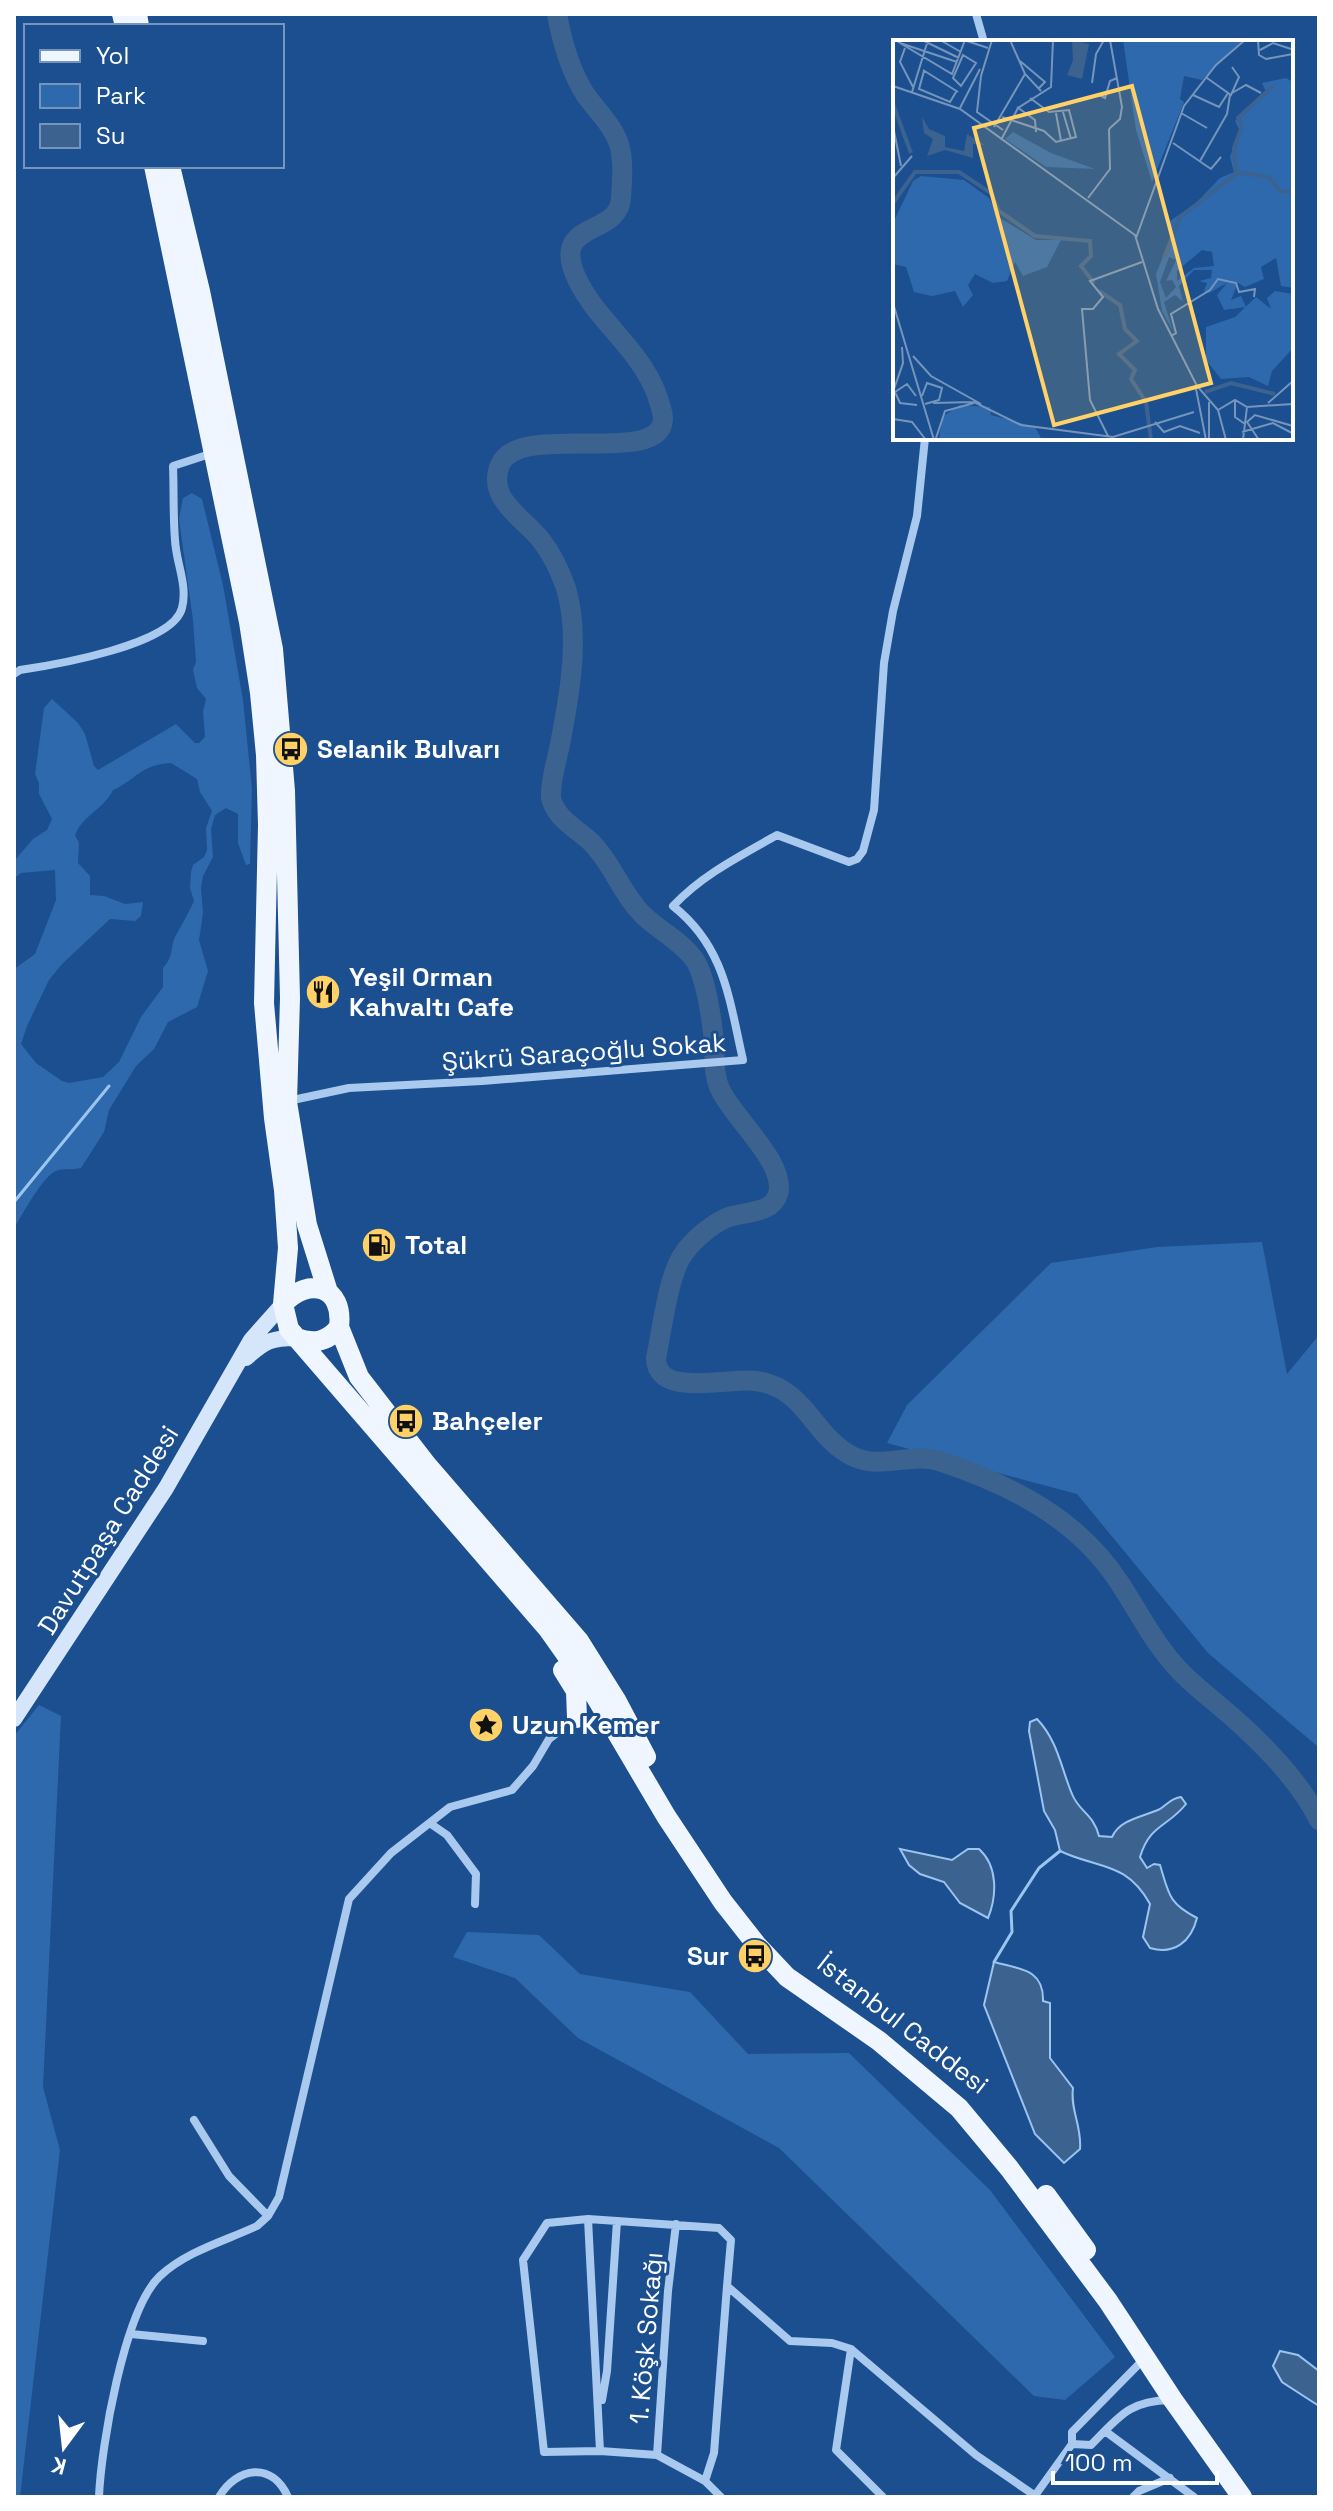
<svg xmlns="http://www.w3.org/2000/svg" width="1333" height="2511" font-family="'Space Grotesk',sans-serif">
	<style>
		.green { fill: #2e69ad; fill-rule: evenodd }
		.water { fill: #3c6290; stroke: #9cc4f0; stroke-width: 2 }
		.lines { fill: none; stroke-linecap: round; stroke-linejoin: round }
		.stream { stroke: #9cc4f0; stroke-width: 3 }
		.river { stroke: #3c6290; stroke-width: 20 }
		.street { stroke: #a9c9ee; stroke-width: 8 }
		.secondary { stroke: #d6e6fa; stroke-width: 16 }
		.primary { stroke: #f0f6ff; stroke-width: 20 }
		.labels { text-anchor: middle; stroke-width: 6; stroke-linejoin: round; paint-order: stroke }
		.poi-label { font-size: 26px; font-weight: bold; fill: #fff; stroke: #1b4f8f; text-anchor: start }
		.street-label { font-size: 26px; fill: #fff; stroke: #1b4f8f }
		.inset-river { fill: none; stroke: #3c6290; stroke-width: 4 }
		.inset-road { fill: none; stroke: #7695bc; stroke-width: 2 }
		.view { fill: #ffd166; fill-opacity: 0.15; stroke: #ffd166; stroke-width: 4 }
		.inset-edge { fill: none; stroke: #fff; stroke-width: 4 }
	</style>
	<rect width="100%" height="100%" fill="#1b4f8f"/>
	<!-- green -->
	<path class="green" d="M192 493 202 499 223 585 243 700 252 789 250 864 246 865 238 843V814L226 808 215 815 211 829 213 857 203 876 201 888 203 913 199 940 208 971 197 1007 168 1022 154 1049 136 1066 109 1110 104 1132 81 1168C73 1170 63 1168 56 1171 42 1177 23 1214 14 1228V969L35 954 56 900 55 870 21 873 14 878V861L33 839 47 830 52 819 39 794V783L35 774 44 708 52 699 78 723 85 734 94 766 98 770 176 724 195 743H199L205 737 203 711 206 699 197 688 193 670 196 662 193 620 179 519 183 498ZM171 763 197 779 200 792 212 811 206 828 207 850 204 857 193 865 191 872 190 888 194 901C188 914 182 924 175 937 170 948 174 956 163 968V987L141 1017 119 1062 103 1077 69 1083 62 1081 36 1063 21 1044 27 1026 49 980 62 964 110 919 135 921 141 916 143 902 125 904 104 896 90 895V876L78 863 79 843 75 835C83 815 105 808 113 790 138 779 139 765 171 763Z
		M1262 1242 1287 1374 1319 1335V1752L1317 1746 1208 1653 1077 1494 887 1443 907 1405 1051 1263 1157 1247Z
		M39 1705 61 1716 43 2087 60 2150 20 2497H14V1736Z
		M467 1932 539 1935 580 1974 690 1992 748 2054 849 2053 990 2190 1115 2357 1065 2400 1034 2396 779 2148 578 2038 515 1978 453 1957Z"/>
	<!-- water -->
	<path class="water" d="M1037 1719C1058 1741 1061 1768 1072 1794 1079 1812 1093 1813 1099 1836L1112 1837C1120 1819 1143 1817 1160 1809 1168 1804 1171 1798 1181 1797L1186 1804C1168 1827 1150 1824 1140 1857L1147 1868 1154 1864 1160 1865C1169 1894 1168 1903 1197 1918 1191 1942 1174 1955 1150 1948L1143 1937 1150 1904C1126 1861 1098 1869 1060 1851L1055 1830 1044 1811 1029 1731 1030 1722Z
		M900 1849 952 1860 968 1849H979C998 1866 997 1896 988 1918L960 1903 944 1882 920 1874 909 1865Z
		M994 1962C1020 1969 1044 1969 1043 2001L1050 2003V2058L1073 2088C1070 2110 1082 2126 1080 2149L1064 2163 1035 2134 984 2005Z
		M1280 2351 1298 2355 1319 2371V2406L1282 2382 1273 2366Z"/>
	<g class="lines">
		<!-- stream -->
		<path class="stream" d="M14 1202 109 1086
			M994 1962 1012 1932 1011 1911 1039 1868 1060 1851"/>
		<!-- river -->
		<path class="river" d="M557 14C562 42 570 70 585 94 596 110 612 124 619 144 624 160 622 181 621 198 619 238 547 219 578 281 599 323 640 349 657 395 659 402 663 411 663 419 661 468 518 420 500 465 486 499 524 518 541 540 552 554 560 571 566 588 580 635 570 692 561 739 558 758 550 778 551 798 556 819 576 828 591 842 613 864 622 895 644 916 660 931 681 941 694 959 706 976 712 1021 714 1042 715 1058 713 1074 720 1089 732 1117 787 1163 778 1194 772 1215 742 1211 726 1218 711 1225 693 1240 684 1253 668 1274 662 1331 656 1358 656 1399 730 1377 756 1381 807 1388 813 1438 854 1457 883 1470 912 1451 942 1462 1011 1485 1078 1519 1119 1582 1139 1612 1154 1644 1180 1671 1198 1690 1220 1705 1239 1723 1269 1750 1301 1784 1319 1820"/>
		<!-- street -->
		<path class="street" d="M976 14 984 42
			M14 674 20 670C54 665 173 645 182 608 188 585 176 563 175 540 173 516 174 491 173 466L213 453
			M288 1101 349 1088 482 1081 743 1060C729 999 725 947 673 906 702 875 740 856 777 835L849 862 857 859 863 851 874 810 884 663 893 611 917 516 925 438
			M431 1824 447 1835 476 1874 475 1904
			M194 2120 229 2176 268 2216
			M588 2219 600 2451
			M131 2334 203 2341
			M851 2349 836 2450 883 2497
			M602 2400 607 2371 617 2221
			M1105 2431 1194 2497
			M1072 2444 1091 2445C1119 2417 1128 2401 1170 2400
			M657 2455 668 2291 676 2224
			M705 2481 714 2453 727 2286
			M99 2497C101 2447 124 2310 160 2276 187 2251 225 2241 257 2226L268 2216 279 2197 349 1899 391 1853 450 1807 512 1790 533 1766 549 1739 575 1719
			M219 2497C237 2467 272 2461 288 2497
			M721 2497 705 2481 657 2455 600 2451 544 2452 523 2260 547 2223 588 2219 719 2228 731 2240 727 2286 790 2341 832 2343 851 2349 976 2455 1037 2497
			M1034 2497 1072 2444V2432L1138 2365 1146 2360
			M1133 2497 1139 2491 1170 2478"/>
		<!-- secondary -->
		<path class="secondary" d="M246 1358C265 1341 271 1338 296 1338
			M14 1719 166 1488 251 1340 283 1304"/>
		<!-- primary -->
		<path class="primary" d="M122 14 125 26
			M137 14 139 26
			M154 166 249 622 260 693 266 755 268 825 264 1003 274 1118 284 1190 288 1248 283 1304 289 1329 548 1629 594 1694 666 1816 723 1902 756 1944 787 1977 879 2041 959 2108 1009 2168 1108 2301 1173 2400 1242 2497
			M170 166 200 291 273 649 285 791 290 998 287 1102 307 1225 328 1292
			M283 1304C309 1276 344 1286 339 1327 328 1342 314 1344 296 1338
			M339 1327 359 1377 427 1465 579 1641 616 1700 646 1757
			M563 1670 576 1691 577 1718
			M1046 2195 1086 2250"/>
	</g>
	<!-- icons -->
	<defs>
		<g id="bus-disc" transform="scale(1.8)"><circle r="9.5" fill="#ffd166" stroke="#1b4f8f"/><path d="M-5-6H5V4H4V6H2V4H-2V6H-4V4H-5ZM-3.5-4V0h7V-4ZM-3.5 1.2v1.5H-2V1.2ZM2 1.2v1.5H3.5V1.2Z" fill="#111"/></g>
		<g id="restaurant-disc" transform="scale(1.8)"><circle r="9.5" fill="#ffd166" stroke="#1b4f8f"/><path d="M-5-6h1v4h1v-4h1v4h1v-4h1v5L-1.5 .5V6h-2V.5L-5-1ZM5-6V6H3V1.5H1.5Q1.5-4 5-6Z" fill="#111"/></g>
		<g id="fuel-disc" transform="scale(1.8)"><circle r="9.5" fill="#ffd166" stroke="#1b4f8f"/><path d="M-5.5-6h7V0h2V4h1.3V-2.5L3-4.5l.8-.8L6-3V5H2.5V1h-1V6h-7ZM-4.2-4.7v3.2H.2V-4.7Z" fill="#111"/></g>
		<g id="sight-disc" transform="scale(1.8)"><circle r="9.5" fill="#ffd166" stroke="#1b4f8f"/><path d="M0-6L1.8-2.2L6-1.7L2.9 1.2L3.7 5.4L0 3.3L-3.7 5.4L-2.9 1.2L-6-1.7L-1.8-2.2Z" fill="#111"/></g>
	</defs>
	<g fill-rule="evenodd">
		<use href="#bus-disc" x="291" y="749"/>
		<use href="#restaurant-disc" x="323" y="992"/>
		<use href="#fuel-disc" x="379" y="1245"/>
		<use href="#bus-disc" x="406" y="1421"/>
		<use href="#sight-disc" x="486" y="1725"/>
		<use href="#bus-disc" x="755" y="1956"/>
	</g>
	<g class="labels">
		<!-- poi labels -->
		<g class="poi-label">
			<text x="317" y="758">Selanik Bulvarı</text>
			<text x="349" y="986">Yeşil Orman<tspan x="349" dy="30">Kahvaltı Cafe</tspan></text>
			<text x="405" y="1254">Total</text>
			<text x="432" y="1430">Bahçeler</text>
			<text x="512" y="1734">Uzun Kemer</text>
			<text x="729" y="1965" text-anchor="end">Sur</text>
		</g>
		<!-- street labels -->
		<g class="street-label">
			<text transform="translate(584 1052) rotate(-4)" y="9">Şükrü Saraçoğlu Sokak</text>
			<text transform="translate(108 1530) rotate(-58)" y="9">Davutpaşa Caddesi</text>
			<text transform="translate(903 2024) rotate(38)" y="9">İstanbul Caddesi</text>
			<text transform="translate(646 2338) rotate(-85)" y="9">1. Köşk Sokağı</text>
		</g>
	</g>
	<!-- overview -->
	<g transform="translate(893 40)">
		<rect width="400" height="400" fill="#1b4f8f"/>
		<path d="M230 0H350L309 40 291 36 287 59 291 62 259 142 243 90ZM393 38 400 42V248L388 246 383 218 368 227 371 239 352 247 345 243 338 260 348 256 353 267 331 270 324 255 334 243 316 253 311 251 314 243 306 241 318 238 319 230H301L286 246 290 262 282 255 271 262 280 291 269 271 263 234 280 192 277 181 303 163 327 138 341 132 337 117 346 89 342 81 373 52 369 43ZM309 210 319 212 321 226 301 228 284 241V231ZM276 217 283 220 273 241 279 240 283 247 273 258 267 242ZM120 92 158 113 202 129 153 127 112 99ZM28 136 71 140 96 158 107 178 143 200H168L154 227 130 236 122 222 114 241 100 243 82 234 75 245 80 255 70 267 62 251 39 256 21 252 13 227 0 224V183L20 141ZM382 251 400 254V308L379 331 375 346 356 337 328 339 313 320V287L342 277 363 257 378 269 374 258ZM67 365 97 367 98 375 142 387 149 400H46L49 377Z" fill="#2e69ad" fill-rule="evenodd"/>
		<path d="M179 0 196 4 189 39 174 35 180 20ZM29 77 36 89 52 96V107L71 111 74 94 92 105 80 104V118L52 110 34 116 40 99 31 93Z" fill="#3c6290"/>
		<path class="inset-river" d="M0 64 18 113M343 132 376 137 387 151 400 152M0 163 22 132H66L98 153 106 171 142 196 197 201 198 216 188 226 201 243M271 218 287 177 343 134 341 108 349 86 345 78 380 46M206 251 227 265 232 289 244 301 226 314 242 330 238 339 253 362 258 400M312 352 338 343 382 354"/>
		<path class="inset-road" d="M2 0 59 34 72 0M29 0 66 18M47 0 68 12M71 0 95 8M99 0 88 36 84 72 110 90M117 0 132 34 148 51M365 0 366 15 373 19 400 14M7 3 64 22M12 8 7 22 20 47M367 10 380 3 398 9M70 15 83 23 68 46 60 38ZM127 21 152 42 146 48M30 30 65 52M31 31 26 49 57 62 63 52M314 38 338 55 346 37 339 27M199 43 203 14 211 0M0 46 67 69 242 195 265 269 304 346 325 370 333 400M19 52 35 0M339 53 353 45 368 53M204 54 212 58 217 41 224 38M300 55 326 67 335 53M124 67 142 80 143 92M67 68 87 29M170 72 178 99M163 73 168 101M288 73 314 88M109 77 151 91 163 102 183 97 176 70 156 72 137 58M0 86 8 126M101 87 132 34M216 89 227 79 229 67 217 0M108 100 125 68 158 47 160 0M280 103 318 129 328 117M307 121 334 74 337 55M0 138 19 116M195 158 217 129 216 89M243 198 291 66 323 25 352 0M0 263 41 400M278 296 283 293 278 274 317 250 325 239 343 243 346 252 362 249 361 257M20 316 38 336 88 364M1 349 10 323 9 307M303 349 313 400M23 356 14 344 2 352 7 363 24 365M29 356 34 343 49 348 46 360 32 364M342 361V377L352 384M40 363 81 362 128 385 220 397 301 372M375 363 400 341M325 370 342 360 354 367 400 364M0 379 19 382 33 400M262 382 271 392 287 386 307 393M349 392 380 383 399 393M43 398 52 371 81 363M316 399V362M217 400 197 360 189 269H200L210 257 197 241 249 222M350 400 354 367M366 400 354 382 362 375 400 386"/>
		<path class="view" d="M239 46 318 343 161 385 81 88Z"/>
		<rect width="400" height="400" class="inset-edge"/>
	</g>
	<!-- border -->
	<rect width="1333" height="2511" fill="none" stroke="#ffffff" stroke-width="32"/>
	<!-- legend -->
	<rect x="24" y="24" width="260" height="144" fill="#1b4f8f" stroke="#7695bc" stroke-width="2"/>
	<rect x="40" y="50" width="40" height="12" fill="#f0f6ff" stroke="#7695bc" stroke-width="2"/>
	<text x="96" y="64" font-size="24" fill="#ffffff">Yol</text>
	<rect x="40" y="84" width="40" height="24" fill="#2e69ad" stroke="#7695bc" stroke-width="2"/>
	<text x="96" y="104" font-size="24" fill="#ffffff">Park</text>
	<rect x="40" y="124" width="40" height="24" fill="#3c6290" stroke="#7695bc" stroke-width="2"/>
	<text x="96" y="144" font-size="24" fill="#ffffff">Su</text>
	<!-- north arrow -->
	<g transform="translate(64 2447) rotate(195)" stroke="#1b4f8f" stroke-width="6" paint-order="stroke">
	<path d="M0-6L14 30L0 20L-14 30Z" fill="#ffffff"/>
	<text y="-12" font-size="22" font-weight="bold" text-anchor="middle" fill="#ffffff">K</text>
	</g>
	<!-- scale -->
	<path d="M1053 2471v12h164v-12" fill="none" stroke="#ffffff" stroke-width="4"/>
	<text x="1065" y="2471" font-size="24" fill="#ffffff" stroke="#1b4f8f" stroke-width="6" paint-order="stroke">100 m</text>
</svg>
